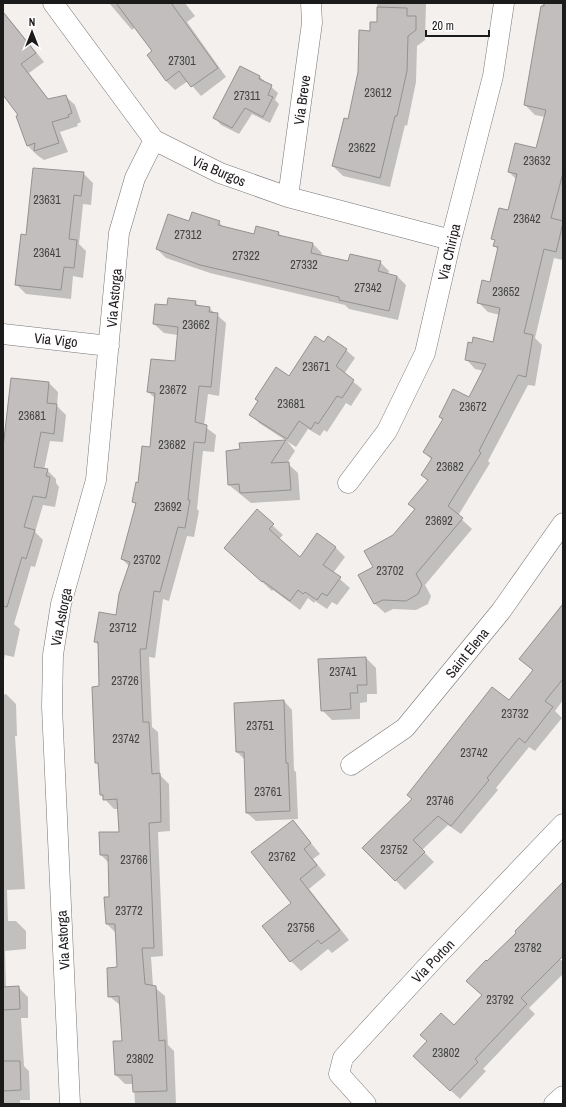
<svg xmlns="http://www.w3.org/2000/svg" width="566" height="1107" font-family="'Archivo Narrow',sans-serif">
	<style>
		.shadow { fill: #0003 }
		.building { fill: #c1bebd; stroke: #949190 }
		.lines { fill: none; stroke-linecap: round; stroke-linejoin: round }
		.minor-casing { stroke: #787574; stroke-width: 21 }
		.minor { stroke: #fff; stroke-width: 20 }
		.labels { text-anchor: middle; stroke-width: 3; stroke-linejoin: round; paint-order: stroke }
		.number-label { font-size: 12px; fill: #454444 }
		.street-label { font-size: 14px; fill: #1c1b1b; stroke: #fffdfd }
	</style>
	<rect width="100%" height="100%" fill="#f3f0ee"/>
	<!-- shadow -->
	<path class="shadow" d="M109 3H185L195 16 187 22 226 77 201 96 188 81 175 90 166 81 154 52 135 27 132 30Z
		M377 3H426L425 40 417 46 416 82 407 126 405 125 390 187 343 176 333 166 349 120 371 32 378 23Z
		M543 3H563V260L554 258 535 338 542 345 535 386 528 385 488 461 490 463 458 516 472 529 425 585 431 596 428 604 416 610 393 609 385 613 375 604 359 576 375 567 394 536 415 510 409 504 428 481 422 475 432 460 424 452 444 421 440 417 470 399 484 371 475 369 466 359 494 343 500 315 488 312 478 302 490 283 498 250 495 246 496 241 492 238 509 212 517 180 509 172 537 149 545 117 535 115 525 105Z
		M3 11 44 62 29 73 49 100 65 96 75 105 81 122 77 124 78 126 60 132 68 152 44 160 37 155 27 145 20 116 3 94Z
		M260 77 278 93 275 100 279 104 270 123 252 114 239 134 221 125 215 118Z
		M83 173 93 183 91 205 83 204 79 244 86 251 83 278 73 276 71 299 26 294 16 284Z
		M219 222 224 228 255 235 278 233 283 237 313 244 322 253 321 256 349 262H380L389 271 388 274 397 276 406 285 398 320 349 309 345 305 210 273 166 258 157 249 189 223Z
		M195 302 200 307 209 308 226 323 219 396 208 394 204 426 216 435 214 452 203 451 197 509 199 511 194 537 187 536 169 601 163 599 155 658 149 657 152 727 158 732 160 775 169 784 170 831 158 832 163 956 151 957 153 986 165 996 168 1045 174 1051 176 1104H135L134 1084H125L116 1075 123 1042 121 1006 109 996 118 968 116 933 107 924 110 898 109 863 101 855 120 833 119 809H114L101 795 99 765 96 762 100 687 99 645 95 642 117 616 129 566 122 559 137 505 133 502 151 448 156 399 148 392 176 362 178 335 164 333 154 324 168 306Z
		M324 343 346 350 355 358 344 374 362 389 351 406 346 403 327 432 324 430 320 436 308 429 296 447 259 423 251 414Z
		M49 383 58 392 57 406 66 415 63 442 50 441 44 470H47L56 479V483L59 487 55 507 43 505 35 532 43 540 35 567 31 566 14 624 20 629 14 657 5 655 3 664V453Z
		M287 441 295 451 287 463 298 473 300 500 251 503 229 485 241 450 240 444Z
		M257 511 283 535 279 539 300 558 335 547 345 557 333 573 350 588 337 605 332 602 327 609 315 601 314 603 308 598 300 610 273 590 272 591 225 548Z
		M563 603V700L555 711 562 718 535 751 529 747 496 788 498 790 461 834 448 825 422 850 434 862 405 890 364 848 510 701 534 671 520 659Z
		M366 658 376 668 377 694H367V702L360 703V719L332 720 322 710Z
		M6 694 16 704 17 736H15L25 889 7 890 8 921H16L26 931V949L5 951 6 988 18 987 28 997V1018H21L24 1066 29 1071 30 1100H20V1104H3V695Z
		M284 701 292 710 294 770 296 772 298 819 256 821 247 813 245 760 237 752Z
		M293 821 320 854 313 859 326 875 309 889 349 940 332 953 328 949 301 971 291 961Z
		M526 925 563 962V974L529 1008 535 1014 483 1069 486 1071 460 1099 423 1065 454 1027 483 996 476 990 487 963Z"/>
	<!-- building -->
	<path class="building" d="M116 3H171L218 68 191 87 179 71 166 81 147 55 152 51Z
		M544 3H563V173L551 218 563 221V223L556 252 544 249 524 333 533 335 526 377 518 375 479 451 481 453 448 506 463 518 416 574 422 585 418 594 406 601 383 600 374 604 358 575 373 567 364 551 393 535 415 509 408 504 428 480 421 475 432 458 423 452 443 419 439 417 453 389 469 397 486 364 465 360 468 342 472 343 473 337 493 342 500 308 477 303 482 280 490 282 498 247 493 246 495 240 491 239 499 208 508 210 517 174 508 172 515 143 536 148 546 110 524 105 541 6H544Z
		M377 7 407 8V16H416V30L408 36 407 71 397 116H395L380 178 332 166 344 118 348 119 358 72 359 30 370 31V22H377Z
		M3 12 36 53 21 64 48 99 66 95 72 113 68 115 69 117 52 122 59 143 34 151 35 143 27 146 16 116 18 115 3 95Z
		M240 66 260 76 259 79 272 85 268 95 273 97 263 117 245 108 232 128 213 118Z
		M33 168 84 172 81 196 74 195 69 239 77 240 74 268 64 267 61 290 15 285 21 234 26 235Z
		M192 212 220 221 218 225 254 234 256 226 279 232 278 235 313 243 311 253 348 261 350 254 381 261 378 271 397 276 389 311 339 300V297L200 265 156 249 168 214 189 221Z
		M168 298 196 301 195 305 210 307 209 312 218 313 211 387 199 386 195 422 207 425 205 443 194 442 188 500H190L185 528 178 527 160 592 154 591 146 649H140L143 722H149L152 774 160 773 161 822 149 823 154 948H142L145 984 156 986 159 1041 165 1040 167 1091 133 1092 132 1075H115L113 1041H122L119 996 108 997 107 968 117 967 115 924H106L104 897H109L108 855H100L99 832H119L117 799 103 800V795H100L98 763H95L92 687 99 686 98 642H94L99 612 116 615 119 594 130 562 121 559 136 503 132 502 136 482 138 483 142 446 150 447 155 393 147 392 151 359 175 361 178 327 153 324 155 304 167 305Z
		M315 336 324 342 328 336 347 349 336 366 354 380 342 398 337 396 318 424 315 422 311 429 299 421 287 439 249 415 258 401 255 399 276 367 289 376Z
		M11 378 49 382 47 403 57 404 54 434 41 432 34 467 48 469 46 476 50 477 46 498 33 496 24 527 35 530 26 559 22 557 7 607 3 606V448Z
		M286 440 271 463 289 462 291 490 240 493 239 484 228 485 226 451 240 449 239 443Z
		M257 509 274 524 269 529 300 557 317 533 336 547 323 565 341 577 327 596 322 593 317 600 305 592 303 594 298 590 290 601 263 581 262 582 224 548Z
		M563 604V679L545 701 553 707 525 743 519 738 487 778 489 780 451 826 438 816 413 840 425 852 395 881 362 848 412 799 407 795 492 687 509 700 533 670 519 659Z
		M366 657 367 685H357L358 693H350L351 709 321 711 318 659Z
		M284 700 286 763H288L290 811 246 813 244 752H236L234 703Z
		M293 820 311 843 304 849 317 865 300 879 340 930 321 944 318 940 290 962 262 926 291 903 251 852Z
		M563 882V956L521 998 527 1004 475 1059 478 1062 450 1091 413 1056 427 1041 420 1035 441 1013 454 1025 482 995 466 981 486 960 487 961 516 933 515 931Z
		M19 986 20 1009 3 1010V987Z
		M3 1061H20L21 1090 3 1091Z"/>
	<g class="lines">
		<!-- minor casing -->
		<g class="minor-casing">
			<path id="minor" d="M53 3 154 140 220 173 288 197 451 240
				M288 197 312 23 311 3
				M3 334 109 346
				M348 483 387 431 425 353 451 240 493 76 504 3
				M351 765 405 728 501 611 563 523
				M70 1104 52 707 53 655 61 604 96 480 119 233 135 178 154 140
				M366 1104 339 1074 343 1058 434 959 563 824
				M554 1104 563 1096"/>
		</g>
		<!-- minor -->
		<use href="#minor" class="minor"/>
	</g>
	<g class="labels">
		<!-- number labels -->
		<g class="number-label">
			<text x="182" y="65">27301</text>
			<text x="378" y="97">23612</text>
			<text x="247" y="100">27311</text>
			<text x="362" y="152">23622</text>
			<text x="537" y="165">23632</text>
			<text x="47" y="204">23631</text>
			<text x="527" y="223">23642</text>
			<text x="188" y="239">27312</text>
			<text x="47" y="257">23641</text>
			<text x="246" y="260">27322</text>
			<text x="304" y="269">27332</text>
			<text x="368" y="292">27342</text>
			<text x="506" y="296">23652</text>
			<text x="196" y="329">23662</text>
			<text x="316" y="371">23671</text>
			<text x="173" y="394">23672</text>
			<text x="291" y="408">23681</text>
			<text x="473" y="411">23672</text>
			<text x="32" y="420">23681</text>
			<text x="172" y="449">23682</text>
			<text x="450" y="471">23682</text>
			<text x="168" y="511">23692</text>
			<text x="439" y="525">23692</text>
			<text x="147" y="564">23702</text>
			<text x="390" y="575">23702</text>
			<text x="123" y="632">23712</text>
			<text x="343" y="676">23741</text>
			<text x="125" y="685">23726</text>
			<text x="515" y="718">23732</text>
			<text x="260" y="730">23751</text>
			<text x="126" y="743">23742</text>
			<text x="474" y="757">23742</text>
			<text x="268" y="796">23761</text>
			<text x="440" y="805">23746</text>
			<text x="394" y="854">23752</text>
			<text x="282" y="861">23762</text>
			<text x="134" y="864">23766</text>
			<text x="129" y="915">23772</text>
			<text x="301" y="932">23756</text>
			<text x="528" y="952">23782</text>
			<text x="500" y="1004">23792</text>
			<text x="446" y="1057">23802</text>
			<text x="140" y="1063">23802</text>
		</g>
		<!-- street labels -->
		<g class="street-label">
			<text transform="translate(302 100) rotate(-82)" y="5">Via Breve</text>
			<text transform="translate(219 171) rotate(23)" y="5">Via Burgos</text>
			<text transform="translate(449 252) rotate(-77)" y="5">Via Chiripa</text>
			<text transform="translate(114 298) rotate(-85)" y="5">Via Astorga</text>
			<text transform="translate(56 340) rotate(6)" y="5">Via Vigo</text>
			<text transform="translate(61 617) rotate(-79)" y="5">Via Astorga</text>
			<text transform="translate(467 653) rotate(-51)" y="5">Saint Elena</text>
			<text transform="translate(63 940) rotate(-93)" y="5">Via Astorga</text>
			<text transform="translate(433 961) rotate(-46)" y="5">Via Porton</text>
		</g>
	</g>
	<!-- border -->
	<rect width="566" height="1107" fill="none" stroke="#1c1b1b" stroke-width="8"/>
	<!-- north arrow -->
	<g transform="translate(32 32)" stroke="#fffdfd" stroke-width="3" paint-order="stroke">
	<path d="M0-3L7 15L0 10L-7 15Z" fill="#1c1b1b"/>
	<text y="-6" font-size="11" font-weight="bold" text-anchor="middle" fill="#1c1b1b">N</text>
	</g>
	<!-- scale -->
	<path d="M426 30v6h63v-6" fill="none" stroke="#1c1b1b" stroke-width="2"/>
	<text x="432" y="30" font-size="12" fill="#1c1b1b" stroke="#fffdfd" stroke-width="3" paint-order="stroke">20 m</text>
</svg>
